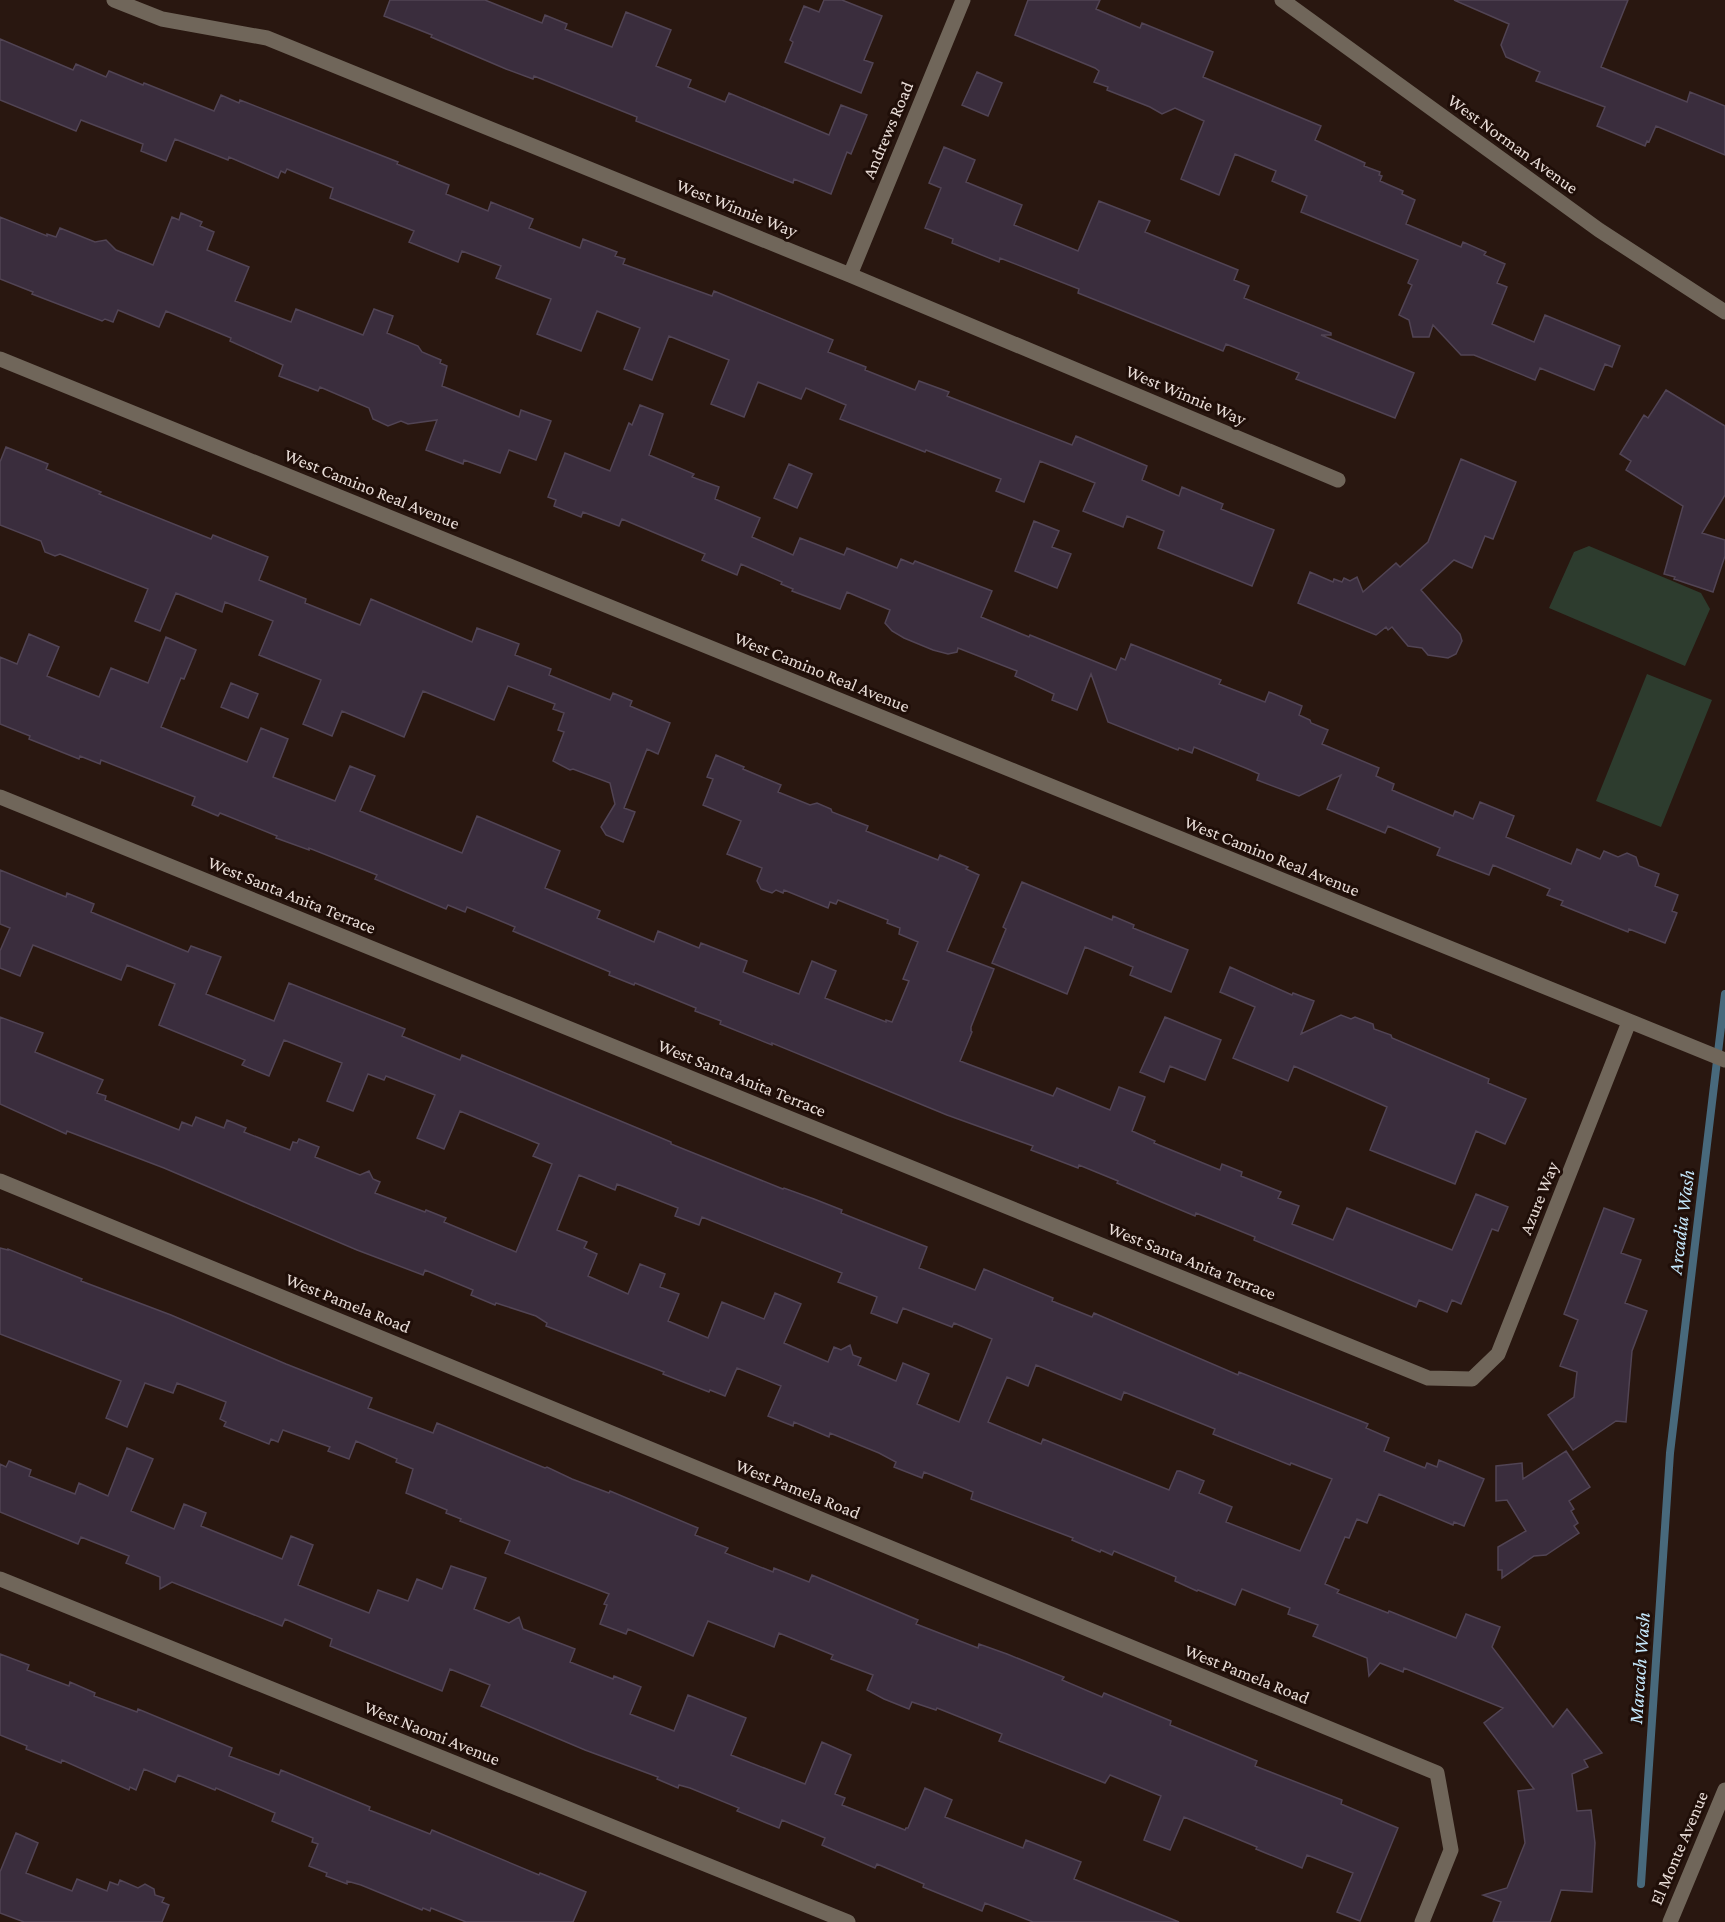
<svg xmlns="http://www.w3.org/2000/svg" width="1725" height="1922" font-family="'Crimson Pro',serif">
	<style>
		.green { fill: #2d3c2e }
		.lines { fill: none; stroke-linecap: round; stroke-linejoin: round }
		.stream { stroke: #48697c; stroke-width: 8 }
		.building { fill: #3a2d3d; stroke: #514454; stroke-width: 1.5; fill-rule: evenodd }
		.minor { stroke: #70665a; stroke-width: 15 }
		.labels { text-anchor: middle; stroke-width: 6; stroke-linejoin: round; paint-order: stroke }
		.street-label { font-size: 18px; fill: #e9ddd8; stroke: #1f0e08 }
		.water-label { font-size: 20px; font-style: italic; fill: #c6e9fe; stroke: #1f0e08 }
	</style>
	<rect width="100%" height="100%" fill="#291710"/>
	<!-- green -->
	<path class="green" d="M1589 546 1701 593 1710 609 1685 666 1549 608 1574 552Z
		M1647 674 1712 700 1661 827 1596 801Z"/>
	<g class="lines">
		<!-- stream -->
		<path class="stream" d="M1641 1884 1670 1453 1725 994"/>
	</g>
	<!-- building -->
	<path class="building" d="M390 0H485L542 23 545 15 567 24 565 29 612 47 626 12 671 30 656 66 691 80 688 87 725 102 729 93 829 135 841 105 867 115 851 154 847 152 831 194 794 179 793 183 636 121 637 117 534 76 533 79 506 69 431 37 432 35 384 16Z
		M824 0H842L882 16 864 60 873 63 861 93 785 62 793 42 790 40 804 6 819 12Z
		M1028 0H1100L1096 9 1140 28 1142 23 1213 52 1203 77 1321 126 1315 140 1365 163 1364 166 1380 172 1379 175 1382 176 1380 181 1403 191 1402 194 1415 200 1406 224 1461 247 1463 242 1486 252 1484 255 1505 264 1497 283 1507 287 1492 324 1534 342 1545 315 1620 346 1612 367 1605 364 1594 390 1540 368 1535 380 1474 355H1461L1433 325 1429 337H1413L1409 320 1399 315 1412 285 1408 283 1418 260 1301 212 1307 196 1272 181 1276 171 1235 154 1219 195 1181 179 1204 121 1175 108 1162 114 1150 107 1107 90 1108 87 1094 82 1099 71 1095 68 1015 35Z
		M1454 0H1628L1601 67 1687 102 1690 92 1725 106V155L1656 126 1649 142 1647 141 1645 146 1597 126 1605 107 1536 81 1540 72 1506 57 1501 45 1509 24Z
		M0 39 73 70 76 64 106 77 109 71 143 85 144 83 214 111 221 95 239 103 240 100 398 162 397 164 449 185 446 194 488 211 491 202 533 219 529 228 580 248 583 239 617 252 615 256 625 259 623 264 712 296 714 291 833 340 828 352 866 367 865 370 915 390 919 381 949 392 947 396 1072 445 1076 436 1147 466 1142 480 1179 496 1182 487 1223 504 1221 509 1274 530 1252 586 1158 548 1164 531 1127 516 1123 527 1083 511 1095 483 1040 461 1024 502 996 491 1001 479 926 450 925 452 840 419 846 405 806 388 801 399 758 382 744 417 711 404 729 360 669 336 652 380 624 369 640 328 597 311 581 351 537 334 551 299 496 278 501 266 462 251 458 262 409 242 414 231 330 198 333 188 287 169 285 173 281 171 278 178 229 157 228 160 175 139 166 161 141 151 143 144 81 120 76 131 0 100Z
		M977 72 1002 83 988 116 962 105Z
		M944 147 975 160 966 182 1022 205 1014 225 1078 251 1099 201 1150 221 1145 232 1238 270 1234 280 1249 286 1244 298 1331 333V335H1321L1414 373 1395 418 1296 379 1299 373 1226 344 1223 351 1078 293 1079 289 1000 258 999 262 952 243 953 239 925 228 941 188 929 183Z
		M181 213 202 222 200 226 214 232 207 250 249 267 235 301 291 322 296 309 363 335 374 309 393 316 387 333 418 346 422 352 441 360 440 363 447 366 442 386 519 417 521 410 551 421 536 460 509 450 500 473 464 460 463 464 426 450 437 420 408 424 401 421 388 426 373 419 369 408 320 387 318 391 279 376 283 365 230 341 231 338 166 311 159 327 118 310 113 322 105 319 102 321 32 294 33 292 0 279V217L47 236V234L56 237 60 228 95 242 106 240 116 250 153 265 172 217 179 220Z
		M1666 390 1725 426V495L1702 533 1725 540V556L1713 592 1674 579 1675 577 1664 574 1683 506 1626 470 1631 461 1620 454 1644 415 1648 418Z
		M640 405 663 414 649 455 694 474 692 477 719 487 715 499 760 518 752 537 793 555 800 538 844 555 847 548 897 568 901 559 913 564 915 561 992 591 981 617 1029 637 1030 635 1116 670 1121 658 1125 660 1131 644 1221 680 1219 684 1265 702 1269 692 1302 706 1299 715 1310 720 1311 723 1328 730 1322 744 1379 768 1376 776 1394 784 1392 790 1453 816 1455 811 1473 819 1480 802 1514 816 1506 837 1571 864 1577 849 1600 859 1604 851 1618 857 1627 853 1636 857 1639 866 1659 874 1655 886 1678 895 1672 911 1677 913 1665 943 1629 929 1628 932 1561 905 1563 901 1547 895 1550 889 1493 865 1489 875 1437 855 1440 848 1388 826 1385 833 1327 809 1341 775 1299 796 1257 780 1259 774 1248 769 1194 747 1192 753 1179 748 1178 750 1108 722 1091 674 1077 710 1052 700 1054 694 1015 676 1017 671 958 648 957 652 948 654 933 650 904 638 892 631 885 623 890 610 847 592 840 609 792 591 793 589 781 584 782 582 741 564 737 575 702 560 705 554 622 519 619 526 583 512 581 517 554 506 556 500 548 497 565 453 610 471 629 423 632 425Z
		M6 447 48 464 46 469 101 492 99 494 211 539 213 535 268 557 259 580 306 599 305 603 360 625 371 599 472 642 477 628 519 644 515 655 551 669 549 675 610 700 613 693 632 701 630 706 670 723 658 754 647 749 624 808 635 812 623 842 606 835 601 827 615 804 610 783 573 769 570 770 553 761 564 732 558 730 564 713 553 709 555 704 508 686 494 720 423 691 404 737 342 711 332 736 303 724 321 680 259 655 273 621 225 602 222 612 176 593 160 631 135 621 148 589 60 554 55 556 45 552 41 541 0 525V462Z
		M1461 459 1516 482 1493 539 1485 536 1472 568 1454 560 1421 590 1460 634 1462 641 1456 654 1448 658 1428 655 1422 648 1408 646 1392 627 1388 630 1386 627 1376 635 1298 603 1310 572 1333 582 1334 579 1342 582 1344 578 1350 581 1357 577 1363 592 1396 563 1400 567 1428 542Z
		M789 464 812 474 797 508 774 498Z
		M1034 521 1059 531 1052 547 1071 554 1057 588 1015 571Z
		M29 634 59 647 47 676 99 697 111 668 148 683 166 637 196 650 184 679 181 678 161 727 247 762 261 728 288 739 273 777 335 801 350 766 375 776 360 811 462 853 477 816 560 851 545 888 600 911 597 918 654 942 658 931 699 948 701 943 747 961 743 972 799 994 812 961 836 971 825 998 886 1022V1020L892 1022 909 981 903 979 918 942 899 934 900 928 887 923 888 920 838 900 836 904 830 902 828 908 784 890 783 893 776 890 772 893 761 889 757 881 762 868 727 854 741 821 703 805 713 779 707 777 716 755 744 767 743 769 781 785 778 792 810 805 817 803 831 809 832 812 868 826 866 831 938 860 940 855 968 867 966 869 979 875 947 951 994 969 971 1027V1031L972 1032 960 1061 1053 1096 1057 1088 1110 1110 1119 1087 1145 1097 1132 1131 1155 1141 1154 1143 1220 1170 1222 1164 1242 1172 1241 1176 1281 1192 1278 1198 1299 1206 1292 1224 1333 1240 1347 1208 1452 1250 1476 1194 1508 1207 1498 1231 1492 1229 1461 1304 1452 1300 1447 1312 1419 1300 1416 1307 1254 1240 1255 1237 1196 1213 1195 1216 1152 1198 1117 1183 1118 1181 1079 1165 1078 1168 1031 1150 1033 1146 947 1115 772 1043V1045L720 1024 721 1021 695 1011 696 1008 635 983 634 985 609 975 610 972 513 931 515 927 467 907 465 912 448 905 446 909 375 879 377 875 309 848V850L276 838 277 836 220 813 218 816 192 805 195 797 101 760 100 764 80 756 79 759 29 739 30 736 0 724V657L17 664Z
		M231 683 258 694 248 718 221 707Z
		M0 870 66 897 67 893 94 904 91 912 188 952 191 946 221 957 206 994 274 1021 289 983 405 1029 402 1036 460 1060 462 1055 671 1142V1144L783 1189 784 1188 814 1199 842 1210 841 1213 927 1247 919 1268 975 1290 984 1269 1053 1298 1052 1301 1092 1317 1094 1313 1238 1375 1239 1372 1368 1424 1366 1428 1389 1438 1384 1451 1425 1468 1427 1463 1437 1467 1439 1460 1484 1479 1464 1526 1454 1522 1453 1525 1379 1494 1367 1523 1357 1519 1349 1538 1345 1537 1325 1584 1339 1590 1337 1593 1388 1613 1389 1611 1456 1638 1466 1614 1500 1627 1492 1647 1553 1727 1567 1709 1602 1753 1584 1760 1588 1767 1572 1774 1577 1811 1591 1810 1595 1843 1592 1892 1561 1890 1550 1922H1493L1501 1902 1483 1895 1507 1888 1525 1843 1518 1791 1534 1789 1484 1723 1503 1708 1404 1668 1403 1672 1380 1663 1369 1676 1367 1658 1313 1636 1318 1625 1288 1614 1290 1608 1242 1589 1235 1605 1198 1590 1197 1591 1175 1581 1176 1577 1114 1551 1112 1555 1101 1550 1100 1552 1072 1540 1073 1538 971 1499 973 1492 924 1472 922 1478 894 1467 896 1462 879 1453 830 1433 829 1437 794 1422 793 1426 768 1416 781 1386 737 1368 725 1396 710 1390 709 1392 663 1374 664 1372 546 1326 547 1323 536 1316 496 1303 495 1305 471 1295 473 1290 425 1270 423 1275 357 1250 164 1168 67 1131 66 1134 0 1104V1017L43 1033 35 1052 103 1080 97 1093 106 1096 105 1100 179 1130 182 1122 192 1126 196 1117 224 1128 227 1120 246 1128 244 1132 290 1150 293 1142 297 1143 299 1139 319 1147 315 1157 360 1175 369 1171 373 1179 380 1182 375 1193 425 1212 426 1210 446 1218 444 1222 516 1252 552 1164 533 1156 539 1144 460 1111 444 1149 417 1138 435 1095 386 1076 384 1080 368 1074 353 1111 327 1101 342 1063 284 1040 269 1076 242 1065 245 1060 159 1025 175 984 127 965 121 980 33 945 20 976 0 968V951L10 928 0 924ZM579 1175 615 1190 617 1184 678 1208 675 1216 699 1225 702 1217 842 1273 838 1282 877 1297 871 1313 897 1323 903 1308 952 1327 954 1323 992 1339 959 1422 917 1404 929 1374 903 1363 896 1381 858 1365 861 1358 853 1355 850 1345 841 1350 834 1347 828 1362 784 1343 801 1304 775 1293 764 1319 722 1302 708 1338 668 1321 679 1294 660 1287 665 1274 640 1264 628 1294 588 1276 597 1254 584 1248 587 1242 557 1230ZM1036 1365 1121 1400 1124 1392 1215 1429 1213 1434 1290 1465 1291 1463 1332 1479 1300 1551 1226 1522 1232 1507 1199 1493 1204 1481 1180 1471H1177L1169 1490 1043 1439 1041 1444 988 1422 1007 1377 1028 1386Z
		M1022 882 1112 920 1113 916 1134 925 1133 928 1188 950 1171 992 1130 975 1133 967 1085 947 1067 994 992 963 1006 929 1003 927Z
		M1230 967 1292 995 1293 993 1314 1001 1301 1034 1341 1015 1351 1019 1355 1017 1373 1024 1374 1029 1391 1035 1392 1038 1489 1079 1488 1083 1526 1099 1505 1144 1476 1131 1455 1184 1370 1150 1387 1107 1294 1066 1288 1081 1233 1058 1255 1007 1220 992Z
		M1165 1017 1221 1040 1205 1080 1170 1066 1164 1082 1140 1072Z
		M1604 1208 1634 1219 1621 1253 1641 1260 1625 1303 1647 1311 1632 1351 1626 1422 1616 1421 1573 1450 1548 1415 1574 1397 1577 1372 1560 1366 1578 1320 1564 1314Z
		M0 1248 8 1250V1249L82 1279 81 1281 171 1315 286 1364 372 1398 368 1408 433 1433 437 1423 545 1468 547 1467 572 1479 609 1493 610 1491 698 1528 695 1535 728 1548 725 1553 773 1572 774 1568 809 1582 812 1575 918 1620 916 1624 978 1648 979 1644 1007 1654 1064 1677 1062 1680 1102 1697 1104 1693 1171 1721 1170 1725 1257 1761 1255 1766 1342 1800 1341 1804 1398 1828 1360 1921 1337 1912 1353 1873 1307 1855 1302 1868 1256 1849 1257 1847 1184 1817 1170 1850 1144 1840 1161 1796 1110 1775 1105 1783 999 1741 1002 1734 937 1708 936 1710 912 1702 909 1709 884 1699 867 1690 873 1675 831 1659 833 1655 779 1633 774 1647 708 1621 693 1656 628 1629 626 1634 600 1624 607 1605 604 1604 609 1594 505 1553 510 1541 460 1521 461 1519 446 1513 447 1510 406 1493 413 1469 396 1462 397 1459 356 1441 349 1459 328 1451 330 1447 283 1430 278 1442 271 1439 269 1444 224 1426 226 1422 220 1419 226 1402 177 1383 173 1393 145 1383 127 1427 106 1418 121 1381 0 1334Z
		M127 1448 153 1459 131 1511 174 1529 184 1504 206 1513 201 1526 282 1559 291 1536 313 1545 298 1585 369 1613 378 1590 408 1601 417 1579 442 1589 451 1566 486 1578 474 1609 509 1623 519 1617 523 1629 575 1649 570 1662 613 1679 614 1676 641 1687 630 1714 674 1731 688 1695 746 1718 731 1755 805 1784 822 1742 851 1755 835 1794 845 1798 842 1805 905 1830 906 1828H908L925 1788 952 1800 945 1817 1023 1848 1026 1840 1081 1862 1074 1879 1179 1922H1033L985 1903 982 1911 923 1887 924 1884 877 1864 875 1868 822 1845 825 1838 782 1820 779 1828 737 1811 739 1808 690 1788 679 1785 678 1788 657 1779 658 1777 585 1750 481 1706 490 1685 450 1669 442 1691 330 1646 332 1639 285 1619 282 1626 172 1582 160 1589V1577L126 1563 129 1556 81 1537 78 1544 0 1512V1464L6 1467 9 1461 31 1470 29 1476 75 1494 79 1483 108 1496Z
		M1566 1451 1590 1487 1569 1501 1574 1509 1571 1511 1578 1523 1574 1526 1579 1533 1546 1555 1534 1556 1502 1578V1570H1498V1547L1526 1531 1507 1500 1496 1501V1466L1522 1463 1523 1479Z
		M0 1654 29 1665 27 1670 69 1686 70 1682 95 1693 94 1696 137 1712 138 1709 232 1748 229 1756 279 1775 281 1770 370 1807 369 1810 382 1815 430 1834 432 1830 539 1875 540 1873 586 1892 573 1922H466L431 1908 430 1911 423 1908 422 1910 361 1885 347 1881V1884L326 1876 327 1873 309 1866 318 1844 312 1842 313 1838 272 1821 275 1813 216 1788 215 1790 178 1775 175 1782 144 1769 136 1790 130 1787 129 1790 62 1760 61 1763 26 1749 27 1746 0 1735Z
		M16 1833 38 1843 26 1873 72 1891 77 1879 107 1891 110 1882 118 1885 120 1880 138 1888 145 1884 154 1889 155 1895 164 1898 162 1902 169 1905 162 1922H24L0 1913V1872Z"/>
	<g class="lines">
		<!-- minor -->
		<path class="minor" d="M114 0 162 19 267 38 850 275 1338 480
			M1282 0 1599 230 1725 312
			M850 275 963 0
			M0 359 1725 1060
			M0 797 1428 1378 1472 1379 1498 1354 1629 1022
			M0 1181 1437 1773 1451 1850 1422 1922
			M0 1579 848 1922
			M1670 1922 1725 1790"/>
	</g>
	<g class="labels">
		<!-- street labels -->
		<g class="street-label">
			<text transform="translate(888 130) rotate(-67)" y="6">Andrews Road</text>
			<text transform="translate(1513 144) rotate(36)" y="6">West Norman Avenue</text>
			<text transform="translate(737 208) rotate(22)" y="6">West Winnie Way</text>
			<text transform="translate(1186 395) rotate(23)" y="6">West Winnie Way</text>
			<text transform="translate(372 489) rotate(22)" y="6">West Camino Real Avenue</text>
			<text transform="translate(822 672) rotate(22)" y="6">West Camino Real Avenue</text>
			<text transform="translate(1272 856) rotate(22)" y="6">West Camino Real Avenue</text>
			<text transform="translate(292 895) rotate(22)" y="6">West Santa Anita Terrace</text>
			<text transform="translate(742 1078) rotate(22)" y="6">West Santa Anita Terrace</text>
			<text transform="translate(1539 1198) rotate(-68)" y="6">Azure Way</text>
			<text transform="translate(1192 1261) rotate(22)" y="6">West Santa Anita Terrace</text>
			<text transform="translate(348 1303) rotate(22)" y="6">West Pamela Road</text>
			<text transform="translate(798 1489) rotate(22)" y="6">West Pamela Road</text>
			<text transform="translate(1247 1674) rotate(22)" y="6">West Pamela Road</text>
			<text transform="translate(432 1733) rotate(22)" y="6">West Naomi Avenue</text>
			<text transform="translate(1679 1848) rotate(-67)" y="6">El Monte Avenue</text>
		</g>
		<!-- water labels -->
		<g class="water-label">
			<text transform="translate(1681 1222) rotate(-83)" y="7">Arcadia Wash</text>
			<text transform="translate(1639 1668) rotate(-86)" y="7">Marcach Wash</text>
		</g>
	</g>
</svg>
